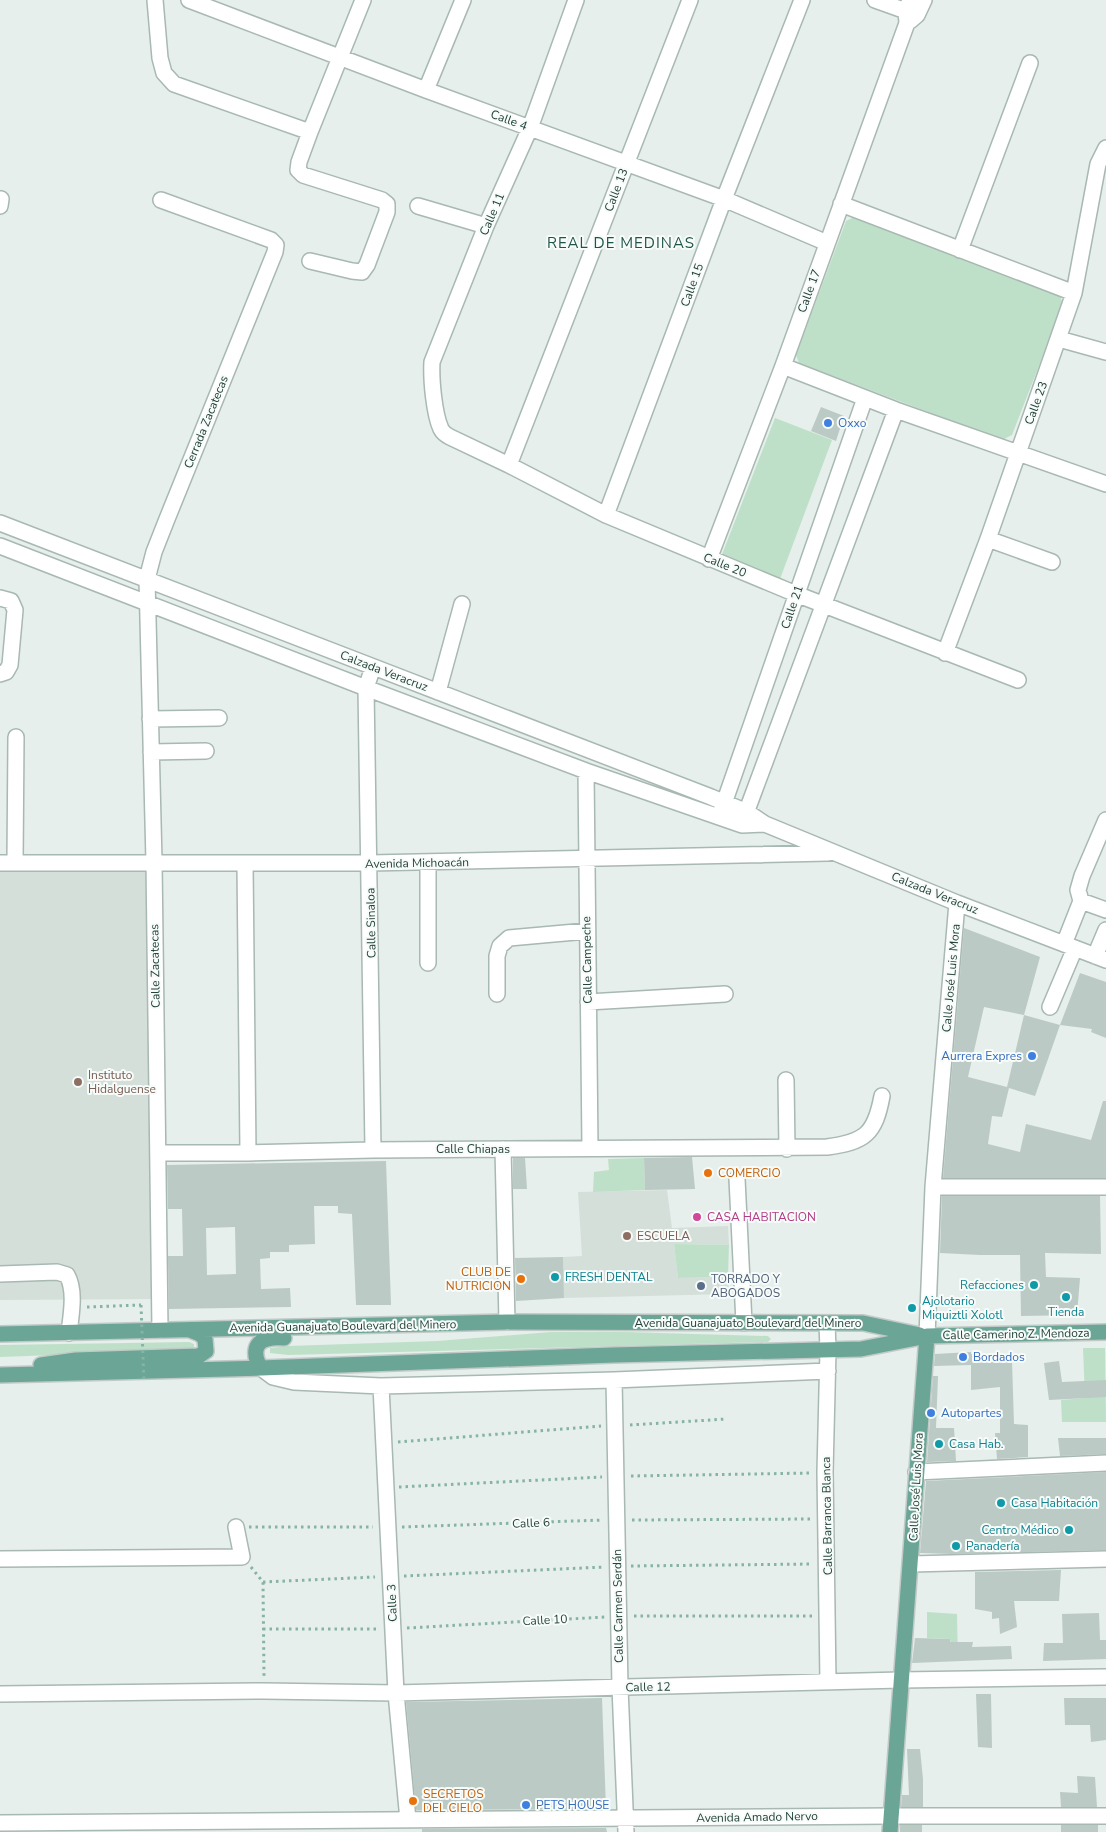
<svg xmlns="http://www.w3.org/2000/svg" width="1106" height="1832" font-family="'Nunito Sans',sans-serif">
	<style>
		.built { fill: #d4dfda }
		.green { fill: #bfe0c8 }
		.building { fill: #bbcac4; fill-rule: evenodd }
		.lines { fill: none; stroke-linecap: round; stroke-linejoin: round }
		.minor-casing { stroke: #a8b8b2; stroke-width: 18 }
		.major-casing { stroke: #c2cac8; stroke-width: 18 }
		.path { stroke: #86b3a5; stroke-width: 3; stroke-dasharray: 2.5 4; stroke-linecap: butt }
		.minor { stroke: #fff; stroke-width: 15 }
		.major { stroke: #6aa596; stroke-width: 15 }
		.path-bridge { stroke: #86b3a5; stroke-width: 3; stroke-dasharray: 2.5 4; stroke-linecap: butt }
		.shop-dot { fill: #3f7fe0; stroke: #f7fbf9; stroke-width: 2 }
		.education-dot { fill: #8d6e63; stroke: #f7fbf9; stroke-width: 2 }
		.food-dot { fill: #e8710a; stroke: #f7fbf9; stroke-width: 2 }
		.hotel-dot { fill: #d1479c; stroke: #f7fbf9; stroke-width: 2 }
		.culture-dot { fill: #0f9aa8; stroke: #f7fbf9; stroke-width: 2 }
		.service-dot { fill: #5c6f8a; stroke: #f7fbf9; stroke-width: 2 }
		.labels { text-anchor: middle; stroke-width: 4; stroke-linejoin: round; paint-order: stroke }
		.street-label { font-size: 12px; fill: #24423a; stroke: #f7fbf9 }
		.shop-label { font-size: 12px; fill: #366cbe; stroke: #f7fbf9; text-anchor: start }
		.education-label { font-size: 12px; fill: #785e54; stroke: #f7fbf9; text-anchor: start }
		.food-label { font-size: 12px; fill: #c56008; stroke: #f7fbf9; text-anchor: start }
		.hotel-label { font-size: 12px; fill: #b23c85; stroke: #f7fbf9; text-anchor: start }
		.culture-label { font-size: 12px; fill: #0d838f; stroke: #f7fbf9; text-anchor: start }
		.service-label { font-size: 12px; fill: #4e5e75; stroke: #f7fbf9; text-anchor: start }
		.quarter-label { font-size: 15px; letter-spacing: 1px; fill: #1f5548; stroke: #f7fbf9 }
	</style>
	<rect width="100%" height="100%" fill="#e6efeb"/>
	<!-- built -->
	<path class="built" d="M0 864H153L159 1299 0 1300Z
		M667 1190 672 1228 728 1226 729 1245 674 1244 678 1278 728 1277 729 1294 564 1298 563 1257 582 1256 578 1192Z"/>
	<!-- green -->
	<path class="green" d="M854 217 1059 293 1063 304 1012 435 1002 440 799 363 796 355 846 221Z
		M775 418 832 440 780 579 721 557Z
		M644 1158 645 1190 593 1192 594 1172 609 1170 608 1159Z
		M674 1244 729 1245 728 1277 678 1278Z
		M551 1332H625L768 1336 771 1339 768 1342 288 1355 270 1353V1348L288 1346 437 1341Z
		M189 1342 194 1344V1347L191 1350 0 1357V1345Z
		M1083 1348H1105L1106 1422H1062L1061 1400 1085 1398Z
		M927 1612 957 1614 958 1661H952L950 1639 927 1638Z"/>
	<!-- building -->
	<path class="building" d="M821 407 844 416 836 441 811 431Z
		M964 928 1040 957 1024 1015 1060 1025 1035 1096 1009 1088 1002 1117 992 1116 988 1144 1020 1152 1026 1124 1091 1140 1103 1101H1106V1178H943ZM984 1007 1024 1015 1007 1087 968 1077Z
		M1080 973 1106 982V1038L1091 1032 1092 1029 1060 1025Z
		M692 1157 695 1189 645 1190 644 1158Z
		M513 1158H525L527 1189H513Z
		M386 1161 391 1305H356L352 1214 338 1213V1206H314L315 1244 289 1245V1252H270V1258L260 1259 261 1289 290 1288 291 1307 169 1309 168 1256H183L182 1209H168L167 1165ZM235 1227 236 1274 207 1275 206 1228Z
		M942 1196H1100L1101 1254 1045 1253 1046 1277 1080 1278 1077 1315 1021 1316 1020 1255H980L940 1253Z
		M563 1257 564 1298 516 1301 515 1258Z
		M971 1352V1354H975V1363L1012 1361 1014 1424 1028 1425V1457L997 1459 995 1433H1000V1387L971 1390V1365L934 1366 935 1354Z
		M1059 1361 1062 1382 1106 1380V1397L1049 1400 1044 1363Z
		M933 1376H938L936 1428H954L956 1461 927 1462Z
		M1058 1438H1106V1454L1060 1456Z
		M1106 1472V1550L951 1554 920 1553 926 1481Z
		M1061 1570 1059 1601H1014L1017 1627 1000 1634 999 1618 992 1619V1612L975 1609V1572Z
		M1099 1613 1100 1640H1106V1659L1043 1661 1044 1643H1063L1062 1614Z
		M915 1638 950 1639V1642H973L972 1647 1011 1646 1012 1659 912 1663Z
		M976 1694H991L992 1748 978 1747Z
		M602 1698 606 1809 416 1810 406 1702Z
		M1064 1698H1106V1740L1091 1742 1090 1725H1065Z
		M907 1749H920L923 1779V1807H901L902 1795H909Z
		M1077 1776 1095 1777 1097 1807H1061L1060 1792 1078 1793Z
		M900 1825H922V1832H900Z
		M1061 1825H1098V1832H1061Z
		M606 1828 607 1832H422V1829Z"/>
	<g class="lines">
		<!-- minor casing -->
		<g class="minor-casing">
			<path id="minor" d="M155 0 160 58 164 73 174 84 310 132
				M189 0 426 90 724 199 827 243
				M576 0 530 128 486 226 432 362C431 379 434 414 441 429 443 433 446 435 450 437L509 465 606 515 796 594 1018 680
				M875 0 917 15
				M910 21 917 15 924 0
				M426 90 463 0
				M841 204 1074 293
				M0 206 1 199
				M418 206 486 226
				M960 250 1030 63
				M310 261 352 271 362 272 367 265 387 212V204L382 200 303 175 298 170 299 162 310 132 363 0
				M1059 339 1106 352
				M783 366 896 410 1106 484
				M509 465 690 0
				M606 515 724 199 802 0
				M0 523 711 797 747 812 765 824 957 903 1106 960
				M988 539 1052 562
				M0 546 366 688 586 771 742 825 765 824
				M709 559 783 366 907 23 906 11 910 0
				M0 598 11 601 15 610 10 665 6 672 0 674
				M945 653 988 539 1074 293 1098 164 1106 148
				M373 667 366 688 373 1150
				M438 692 462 604
				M150 719 219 718
				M151 752 206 751
				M586 771 590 1148
				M721 812 865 398
				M743 821 896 410
				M0 863H370L828 853
				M15 863 16 737
				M245 864 248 1153
				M1081 901 1106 910
				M1064 944 1081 901 1078 890 1082 876 1106 820
				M1095 956 1106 930
				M428 963V863
				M497 994V956L500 946 509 938 587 931
				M588 1002 725 994
				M1050 1007 1075 948
				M786 1080 787 1149
				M503 1149 507 1322
				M158 1153H248L373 1150 827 1147C865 1142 875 1134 882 1096
				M737 1179 744 1323
				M933 1187H1106
				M0 1274 57 1272 67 1275C76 1291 71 1315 69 1333
				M827 1323 828 1350 825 1472 828 1682
				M160 1330 154 862 147 579 154 552 167 519 275 252 276 245 271 240 161 200
				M927 1336 933 1187 957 903
				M261 1368 273 1377 294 1382 381 1386 614 1380 828 1371
				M614 1380 620 1687 626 1832
				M381 1386 396 1693 408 1820
				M916 1472 1106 1463
				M0 1559 242 1557 236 1527
				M911 1564 1106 1559
				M0 1694 264 1691 396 1693 901 1680 1106 1677
				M0 1823 891 1816H1106"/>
		</g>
		<!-- major casing -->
		<g class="major-casing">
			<path id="major" d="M0 1334 507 1322 863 1323 920 1335
				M41 1365 76 1360 199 1356 206 1351 205 1339 200 1334 190 1330
				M261 1368C254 1358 252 1342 268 1339 273 1337 279 1338 284 1338
				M0 1375 261 1368 613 1355 861 1349 927 1336 1106 1332
				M890 1832C902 1667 915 1501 927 1336"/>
		</g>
		<!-- path -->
		<path class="path" d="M87 1307 141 1305
			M630 1425 726 1419
			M398 1442 601 1426
			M631 1476 812 1473
			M399 1487 602 1477
			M632 1520 811 1519
			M249 1527H373
			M402 1527 603 1520
			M631 1566 812 1564
			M251 1567 263 1582 264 1676
			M404 1576 605 1567
			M263 1582 375 1577
			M634 1616H812
			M407 1628 605 1617
			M263 1629H378"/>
		<!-- minor -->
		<use href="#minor" class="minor"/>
		<!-- major -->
		<use href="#major" class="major"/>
		<!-- path-bridge -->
		<path class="path-bridge" d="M141 1305 144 1383"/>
	</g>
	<!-- markers -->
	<g class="shop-dot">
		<circle cx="828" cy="423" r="5"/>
		<circle cx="1032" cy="1056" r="5"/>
		<circle cx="963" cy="1357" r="5"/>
		<circle cx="931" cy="1413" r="5"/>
		<circle cx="526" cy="1805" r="5"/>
	</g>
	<g class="education-dot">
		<circle cx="78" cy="1082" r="5"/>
		<circle cx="627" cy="1236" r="5"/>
	</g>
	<g class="food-dot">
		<circle cx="708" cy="1173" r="5"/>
		<circle cx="521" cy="1279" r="5"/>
		<circle cx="413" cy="1801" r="5"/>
	</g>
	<circle class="hotel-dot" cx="697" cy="1217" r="5"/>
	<g class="culture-dot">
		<circle cx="555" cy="1277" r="5"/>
		<circle cx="1034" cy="1285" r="5"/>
		<circle cx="1066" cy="1297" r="5"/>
		<circle cx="912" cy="1308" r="5"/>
		<circle cx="939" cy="1444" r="5"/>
		<circle cx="1001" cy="1503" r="5"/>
		<circle cx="1069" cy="1530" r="5"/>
		<circle cx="956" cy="1546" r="5"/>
	</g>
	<circle class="service-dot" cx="701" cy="1286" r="5"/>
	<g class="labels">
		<!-- street labels -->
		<g class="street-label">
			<text transform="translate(509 120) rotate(20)" y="4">Calle 4</text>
			<text transform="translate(616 190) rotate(-69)" y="4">Calle 13</text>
			<text transform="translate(492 214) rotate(-67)" y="4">Calle 11</text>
			<text transform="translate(692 285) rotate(-70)" y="4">Calle 15</text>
			<text transform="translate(809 291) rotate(-70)" y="4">Calle 17</text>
			<text transform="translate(1036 403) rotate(-70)" y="4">Calle 23</text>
			<text transform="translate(206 422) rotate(-68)" y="4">Cerrada Zacatecas</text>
			<text transform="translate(725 565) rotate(22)" y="4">Calle 20</text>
			<text transform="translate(792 607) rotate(-71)" y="4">Calle 21</text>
			<text transform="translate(384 671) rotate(21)" y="4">Calzada Veracruz</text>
			<text transform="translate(417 863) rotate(-1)" y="4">Avenida Michoacán</text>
			<text transform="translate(935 893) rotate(22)" y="4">Calzada Veracruz</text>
			<text transform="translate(371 923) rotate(-91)" y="4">Calle Sinaloa</text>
			<text transform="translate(587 960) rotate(-91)" y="4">Calle Campeche</text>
			<text transform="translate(155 966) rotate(-91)" y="4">Calle Zacatecas</text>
			<text transform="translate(951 978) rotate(-85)" y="4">Calle José Luis Mora</text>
			<text x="473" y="1153">Calle Chiapas</text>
			<text x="748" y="1327">Avenida Guanajuato Boulevard del Minero</text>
			<text transform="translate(343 1326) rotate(-1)" y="4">Avenida Guanajuato Boulevard del Minero</text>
			<text transform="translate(1016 1334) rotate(-1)" y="4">Calle Camerino Z. Mendoza</text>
			<text transform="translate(916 1487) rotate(-87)" y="4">Calle José Luis Mora</text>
			<text transform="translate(827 1516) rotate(-91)" y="4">Calle Barranca Blanca</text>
			<text transform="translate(531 1523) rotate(-2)" y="4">Calle 6</text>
			<text transform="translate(392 1603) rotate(-92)" y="4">Calle 3</text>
			<text transform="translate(618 1606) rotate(-91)" y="4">Calle Carmen Serdán</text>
			<text transform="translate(545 1620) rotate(-3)" y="4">Calle 10</text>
			<text transform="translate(648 1687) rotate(-1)" y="4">Calle 12</text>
			<text transform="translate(757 1817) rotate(-1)" y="4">Avenida Amado Nervo</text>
		</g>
		<!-- shop labels -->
		<g class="shop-label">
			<text x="838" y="427">Oxxo</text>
			<text x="1022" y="1060" text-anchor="end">Aurrera Expres</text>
			<text x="973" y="1361">Bordados</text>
			<text x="941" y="1417">Autopartes</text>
			<text x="536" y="1809">PETS HOUSE</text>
		</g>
		<!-- education labels -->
		<g class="education-label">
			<text x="88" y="1079">Instituto<tspan x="88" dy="14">Hidalguense</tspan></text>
			<text x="637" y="1240">ESCUELA</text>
		</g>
		<!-- food labels -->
		<g class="food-label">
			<text x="718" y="1177">COMERCIO</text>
			<text x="511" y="1276" text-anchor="end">CLUB DE<tspan x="511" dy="14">NUTRICION</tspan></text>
			<text x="423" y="1798">SECRETOS<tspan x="423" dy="14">DEL CIELO</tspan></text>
		</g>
		<!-- hotel labels -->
		<g class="hotel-label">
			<text x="707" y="1221">CASA HABITACION</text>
		</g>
		<!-- culture labels -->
		<g class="culture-label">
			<text x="565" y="1281">FRESH DENTAL</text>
			<text x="1024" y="1289" text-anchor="end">Refacciones</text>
			<text x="922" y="1305">Ajolotario<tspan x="922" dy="14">Miquiztli Xolotl</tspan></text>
			<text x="1066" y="1316" text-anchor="middle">Tienda</text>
			<text x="949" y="1448">Casa Hab.</text>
			<text x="1011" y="1507">Casa Habitación</text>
			<text x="1059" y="1534" text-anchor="end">Centro Médico</text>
			<text x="966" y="1550">Panadería</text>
		</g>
		<!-- service labels -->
		<g class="service-label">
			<text x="711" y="1283">TORRADO Y<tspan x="711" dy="14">ABOGADOS</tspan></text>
		</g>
		<!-- quarter labels -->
		<g class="quarter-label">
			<text x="621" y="248">REAL DE MEDINAS</text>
		</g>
	</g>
</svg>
